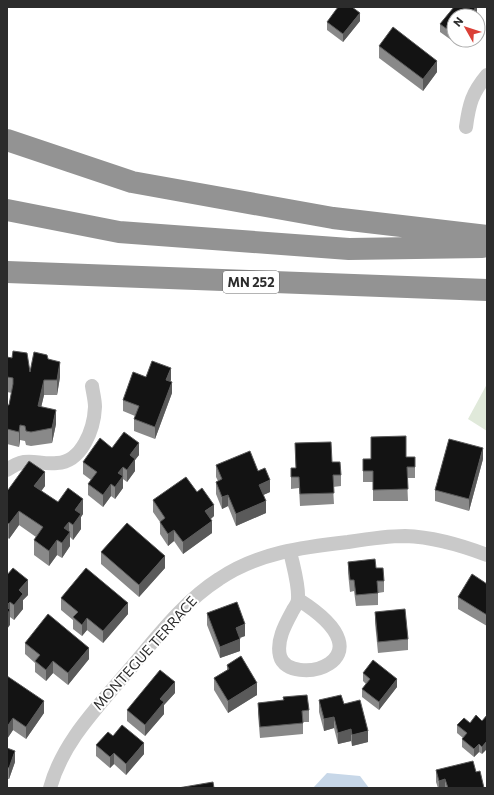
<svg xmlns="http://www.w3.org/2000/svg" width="494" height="795" font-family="Commissioner,sans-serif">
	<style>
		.green { fill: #e0e9da }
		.water { fill: #c7d7e8 }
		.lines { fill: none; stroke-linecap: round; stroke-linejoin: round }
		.minor { stroke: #c9c9c9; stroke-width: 14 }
		.motorway { stroke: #939393; stroke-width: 22 }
		.wall { fill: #898989 }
		.shaded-wall { fill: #5a5a5a }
		.building { fill: #131313; stroke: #5a5a5a }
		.labels { text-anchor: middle; stroke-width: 4; stroke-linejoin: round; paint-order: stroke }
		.shield { fill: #fff; stroke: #6b6b6b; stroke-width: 1 }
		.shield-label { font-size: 13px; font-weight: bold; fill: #2c2c2c }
		.street-label { font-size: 14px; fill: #2c2c2c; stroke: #fff }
	</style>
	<rect width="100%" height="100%" fill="#fff"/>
	<!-- green -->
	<path class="green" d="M487 384V431L468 419Z"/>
	<!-- water -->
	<path class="water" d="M327 773 360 776 369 788H313Z"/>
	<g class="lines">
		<!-- minor -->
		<path class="minor" d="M466 127C469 104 472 93 487 75
			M7 470C27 455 36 465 57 463 82 462 94 429 95 407 95 400 93 393 92 386
			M290 551C293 566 299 584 298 599 298 602 295 607 293 610 286 623 276 640 280 656 288 689 397 662 299 600
			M50 788C62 744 94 711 122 678 152 644 180 604 219 579 257 553 303 547 348 542 367 539 386 536 405 536 433 537 461 545 487 555"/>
		<!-- motorway -->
		<path class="motorway" d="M7 140 132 182 333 218 487 236
			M7 210 119 232 349 249 482 247
			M7 272 487 290"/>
	</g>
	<!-- wall -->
	<path class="wall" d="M454 7H477V13L475 16H454V40H456L454 42 440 32V24Z
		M360 21 343 42 327 30V22Z
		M379 46 437 72 423 91 379 58Z
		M7 357 30 372 48 359 60 377 57 395H44L41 407 56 424 52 443 31 446 26 445 25 441 20 440 19 447 7 444V405H9L12 393 7 392Z
		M146 377 171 380 170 381 172 393 155 439 134 431V419L135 416 123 411V400Z
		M295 443 341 475V486L333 487 334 504 300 506 299 488 291 489V468H296Z
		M112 448 139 455 135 460V471L127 482 123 479V488L115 499 111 496 103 507 88 495V484L91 480 83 474V462Z
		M406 457 415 467V478H407L408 501H373V482H363V459Z
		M483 459 469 511 435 501V490Z
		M216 465 258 471 270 492 263 495 266 513 236 526 228 506 222 509 216 494V482L218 481 216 477Z
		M45 486 41 491 58 502 83 514 81 517V529L73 540 70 537V546L62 558 57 555 49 566 34 555V540L36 537 19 525 9 539 7 537V489L8 490Z
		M153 500 214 516 211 519 212 533 183 554 174 541 168 546 160 534V522L153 512Z
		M101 552 165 568 139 597 101 564Z
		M348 562 376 568 384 581V592L378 593V605L356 606 354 591 350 592 348 573Z
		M7 575 28 595 23 600V609L14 620 10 617V625Z
		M487 584V626L458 609V597Z
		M61 598 128 614 103 643 87 630 82 636 73 629V620L61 610Z
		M375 612 408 639V650L378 653 375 623Z
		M207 613 245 636 240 638V651L220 658 207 625Z
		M25 643 89 659 68 685 53 673 46 681 35 672V663L25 654Z
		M227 665 257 695 228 713 214 690V678L227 670Z
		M363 673 397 687 379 710 362 697V689L366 684 363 681Z
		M7 676 44 713 26 739 13 730 7 739Z
		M175 693 164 705V714L145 736 127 721V710Z
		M283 697 309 710V722H303V734L260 738 258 714V703L283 700Z
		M319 700 344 704 368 742 352 746 351 741 338 744 334 728 324 731 319 712Z
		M487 715 482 754 479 752 474 757 462 747V739L463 738 457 733V725L470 723 482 721Z
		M113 736 144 754 126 775 114 764 110 768 96 756V745Z
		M7 748 15 762 9 779H7Z
		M436 770 476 772 484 788H438L436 782Z"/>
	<!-- shaded-wall -->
	<path class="shaded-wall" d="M476 7H477V13L475 16H469Z
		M360 13V21L343 42V34Z
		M437 61V72L423 91V79Z
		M60 362V377L57 395V380Z
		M171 368V380L166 391V380Z
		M44 380V395L38 421V406Z
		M172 382V393L155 439V427Z
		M56 410V424L52 443V428Z
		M20 425V440L19 447V432Z
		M139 443V455L135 460V471L127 482V470L130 455Z
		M483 448V459L469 511V499Z
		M123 467V488L115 499V487L118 473Z
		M45 472V486L34 501V486Z
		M270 480V492L259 497V485Z
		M111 484V496L103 507V495Z
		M228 495V506L222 509V497Z
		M83 499V514L81 517V529L73 540V525L75 510Z
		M266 501V513L236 526V514Z
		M214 505V516L205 523V511Z
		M19 511V525L9 539V524Z
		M212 521V533L183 554V542Z
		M69 522V533L70 532V546L62 558V543L64 528Z
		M174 530V541L168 546V534Z
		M57 540V555L49 566V551Z
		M165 556V568L139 597V585Z
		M28 580V595L23 600V609L14 620V605L19 590Z
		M10 602V625L7 629V605Z
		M128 603V614L103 643V631Z
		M87 618V630L82 636V625Z
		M245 624V636L236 639V628Z
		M240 639V651L220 658V647Z
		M89 648V659L68 685V673Z
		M53 661V673L46 681V670Z
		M397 679V687L379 710V702Z
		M175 682V693L164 705V714L145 736V725L160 699Z
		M257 683V695L228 713V701Z
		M44 701V713L26 739V727Z
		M334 717V728L324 731V719Z
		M13 718V730L7 739V727Z
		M351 729V741L338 744V733Z
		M368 731V742L352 746V735Z
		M487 741V749L482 754V747Z
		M144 743V754L126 775V764Z
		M479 744V752L474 757V749Z
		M15 751V762L9 779V768Z
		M114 753V764L110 768V757Z
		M445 779V788H439V781Z"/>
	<!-- building -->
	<path class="building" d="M338 7H352L360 13 343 34 327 22Z
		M454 7H476L469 16H454V34L440 24Z
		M393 27 437 61 423 79 379 46Z
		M13 351 27 353 30 372 34 352 47 355 48 359 60 362 57 380H44L38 406 56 410 52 428 31 432 26 431 25 426 20 425 19 432 7 429V405H9L13 384V378L7 377V357L12 358Z
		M152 361 171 368 166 380 172 382 155 427 134 419 139 406 123 400 133 372 146 377Z
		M124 432 139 443 130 455 135 459 127 470 123 467 118 473 123 476 115 487 111 484 103 495 88 484 97 472 83 462 100 438 112 448Z
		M406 436V457H415V467H407L408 489 373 490V471H363V459H371V437Z
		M449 439 483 448 469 499 435 490Z
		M331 442 332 462H340L341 475H333L334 493 300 494 299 477H291V468H296L295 443Z
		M250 451 258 471 265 468 270 480 259 485 266 501 236 514 228 495 222 497 216 482 222 479 216 465Z
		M29 461 45 472 34 486 58 502 68 488 83 499 75 510 81 514 73 525 69 522 64 528 70 532 62 543 57 540 49 551 34 540 43 527 19 511 9 524 7 522V489L8 490Z
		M186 477 197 492 202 488 214 505 205 511 212 521 183 542 174 530 168 534 160 522 165 518 153 500Z
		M127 523 165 556 139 585 101 552Z
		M375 559 376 568H383L384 581H377L378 593 356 595 354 580H350L348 562Z
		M13 568 28 580 19 590 23 594 14 605 10 602 7 605V575Z
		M86 568 128 603 103 631 87 618 82 625 73 617 78 612 61 598Z
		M472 574 487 584V615L458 597Z
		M237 602 245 624 236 628 240 639 220 647 207 613Z
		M7 607 10 610 7 614Z
		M405 609 408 639 378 642 375 612Z
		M48 614 89 648 68 673 53 661 46 670 35 661 40 655 25 643Z
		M241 656 257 683 228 701 214 678 229 669 227 665Z
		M373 660 397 679 379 702 362 689 370 679 363 673Z
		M160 670 175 682 160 699 164 702 145 725 127 710Z
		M7 676 44 701 26 727 13 718 7 727Z
		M307 695 309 710 302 711 303 723 260 727 258 703 284 700 283 697Z
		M341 695 344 704 360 700 368 731 352 735 351 729 338 733 334 717 324 719 319 700Z
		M476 715 482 721 487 715V741L482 747 479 744 474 749 462 739 467 733 457 725 464 718 470 723Z
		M122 725 144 743 126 764 114 753 110 757 96 745 108 732 113 736Z
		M7 748 15 751 9 768 7 767Z
		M473 761 476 772 480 771 484 788H448L445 779 439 781 436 770Z
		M213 782 214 788H178Z"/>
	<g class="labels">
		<!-- shield labels -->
		<rect class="shield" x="223" y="271" width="56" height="22" rx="3"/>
		<g class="shield-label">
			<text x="251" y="287">MN 252</text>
		</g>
		<!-- street labels -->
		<g class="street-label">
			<text transform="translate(145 653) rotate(-48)" y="5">MONTEGUE TERRACE</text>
		</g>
	</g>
	<!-- border -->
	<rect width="494" height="795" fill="none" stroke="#2c2c2c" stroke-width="16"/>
	<!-- north arrow -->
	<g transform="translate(466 28) rotate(309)"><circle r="19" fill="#ffffff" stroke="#ababab"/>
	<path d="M0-3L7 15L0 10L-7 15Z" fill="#da4037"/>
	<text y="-6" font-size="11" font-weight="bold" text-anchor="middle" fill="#2c2c2c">N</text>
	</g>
</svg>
